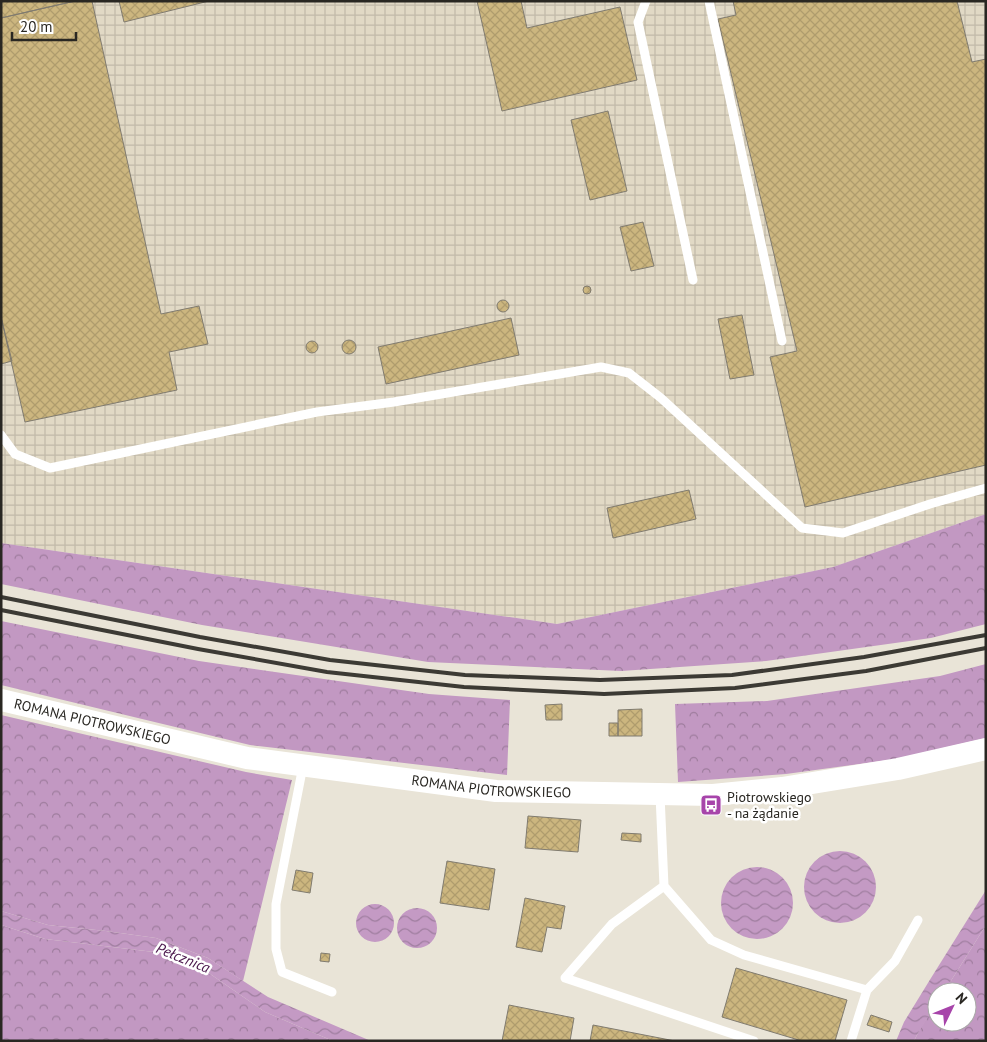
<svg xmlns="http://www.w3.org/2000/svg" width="987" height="1042" font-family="'PT Sans',sans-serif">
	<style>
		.industrial { fill: url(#industrial-grid) }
		.forest { fill: url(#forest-crowns) }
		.water { fill: url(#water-waves) }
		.building { fill: url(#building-cross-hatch); stroke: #807b6f }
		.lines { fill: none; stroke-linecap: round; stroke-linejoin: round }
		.service { stroke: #fff; stroke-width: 9 }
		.tertiary { stroke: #fff; stroke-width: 22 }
		.rail { stroke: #3c3a34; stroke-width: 4 }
		.labels { text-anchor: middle; stroke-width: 5; stroke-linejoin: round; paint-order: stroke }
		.street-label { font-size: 14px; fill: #292722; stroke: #fff }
		.poi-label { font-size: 14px; fill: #292722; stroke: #fff; text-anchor: start }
		.water-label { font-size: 15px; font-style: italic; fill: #48154a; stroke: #fff }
	</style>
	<defs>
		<pattern id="industrial-grid" width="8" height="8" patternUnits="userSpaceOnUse" patternTransform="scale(1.25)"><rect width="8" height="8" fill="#e1d9c5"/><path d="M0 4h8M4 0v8" fill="none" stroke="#c1baa9"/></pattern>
		<pattern id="forest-crowns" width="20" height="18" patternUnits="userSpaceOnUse" patternTransform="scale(1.25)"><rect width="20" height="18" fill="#c298c2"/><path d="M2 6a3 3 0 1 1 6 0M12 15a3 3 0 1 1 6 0" fill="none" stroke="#9e7c9d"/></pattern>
		<pattern id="water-waves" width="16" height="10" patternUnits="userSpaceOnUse" patternTransform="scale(1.25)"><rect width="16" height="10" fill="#c49ac4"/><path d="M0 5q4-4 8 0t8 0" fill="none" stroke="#9f7e9f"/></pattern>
		<pattern id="building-cross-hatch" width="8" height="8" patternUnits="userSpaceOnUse" patternTransform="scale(1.25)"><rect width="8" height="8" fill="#ccb67f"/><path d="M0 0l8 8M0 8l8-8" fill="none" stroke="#af9c6d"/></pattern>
	</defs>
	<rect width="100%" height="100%" fill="#e9e4d7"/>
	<!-- industrial -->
	<path class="industrial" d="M1 1H986V514L833 567 557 624 1 543Z"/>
	<!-- forest -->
	<path class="forest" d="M986 514V624L931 638 766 661 621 671 428 662 202 625 1 584V543L557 624 833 567Z
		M1 621 199 661 429 694 510 700 507 775 250 745 1 685Z
		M986 664V738L896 759 786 774 678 782 675 704 767 701 940 676Z
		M1 715 246 772 292 780 243 981 208 958 156 938 106 931 48 925 1 911Z
		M1 925 45 939 154 952 203 969 265 1012 333 1041H1Z
		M986 925V1041H914L921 1027 937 1002V1022H967V992H944Z"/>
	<!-- water -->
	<path class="water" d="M804 887a36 36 0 1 1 72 0a36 36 0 1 1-72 0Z
		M721 903a36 36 0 1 1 72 0a36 36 0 1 1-72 0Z
		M986 890V925L944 992H937C937 1009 921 1025 914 1041H896L904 1022 931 978Z
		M356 923a19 19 0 1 1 38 0a19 19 0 1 1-38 0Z
		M397 928a20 20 0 1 1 40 0a20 20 0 1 1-40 0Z
		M1 911 48 925 106 931 156 938 208 958 268 997 371 1041H333L265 1012 203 969 154 952 45 939 1 925Z"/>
	<!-- building -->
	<path class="building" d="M1 1H75L1 18Z
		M75 1H92L161 314 199 306 208 344 169 352 177 390 25 422 1 317V18Z
		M119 1H209L124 22Z
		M477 1H521L527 28 620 7 637 80 502 111Z
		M733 1H957L972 62 986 59V465L805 507 770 357 797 351 718 19 736 15Z
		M608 111 627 191 590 200 571 120Z
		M643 222 654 266 631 271 620 227Z
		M583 290a4 4 0 1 1 8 0a4 4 0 1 1-8 0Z
		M497 306a6 6 0 1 1 12 0a6 6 0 1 1-12 0Z
		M742 315 754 375 730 379 718 319Z
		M1 317 12 361 1 364Z
		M511 318 519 355 386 384 378 347Z
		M342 347a7 7 0 1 1 14 0a7 7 0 1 1-14 0Z
		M306 347a6 6 0 1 1 12 0a6 6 0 1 1-12 0Z
		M689 490 696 519 613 538 607 508Z
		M562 704V720H546L545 705Z
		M642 709V736H618V710Z
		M609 723H618V736H609Z
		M528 816 581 820 578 852 525 848Z
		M622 833 641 834V842L621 840Z
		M447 861 495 869 489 910 440 903Z
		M296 870 313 873 310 893 292 890Z
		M525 898 565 906 561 929 547 927 542 952 516 947Z
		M321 953 330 954 329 962 320 961Z
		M736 968 847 1000 835 1041H802L722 1017Z
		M509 1005 574 1018 570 1041H502Z
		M871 1015 892 1022 889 1032 867 1025Z
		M593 1025 675 1041H590Z"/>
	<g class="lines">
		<!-- service -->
		<path class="service" d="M646 1 638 22 693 280
			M709 1 782 341
			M1 435 15 454 50 468 317 412 394 402 601 367 629 373 661 398 802 528 843 533 930 504 986 488
			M303 766 276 904V949L282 972 332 992
			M660 795 664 886 711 940 744 955 867 990 851 1041
			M664 886 612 924 565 978 754 1041
			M867 990 895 961 918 920"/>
		<!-- tertiary -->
		<path class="tertiary" id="s1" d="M1 700 247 758 496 791 713 795 782 788 898 769 986 749"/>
		<!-- rail -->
		<path class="rail" d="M1 597 200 637 330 660 465 675 600 680 732 675 864 657 986 635
			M1 610 198 649 327 672 464 687 604 694 735 688 866 671 986 648"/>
	</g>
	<!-- icons -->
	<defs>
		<g id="bus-square" transform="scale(1.125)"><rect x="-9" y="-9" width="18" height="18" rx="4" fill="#a744aa" stroke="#fff"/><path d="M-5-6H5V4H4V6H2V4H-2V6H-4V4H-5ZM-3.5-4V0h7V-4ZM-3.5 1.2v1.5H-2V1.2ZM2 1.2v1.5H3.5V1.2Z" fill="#fff"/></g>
	</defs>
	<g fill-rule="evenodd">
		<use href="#bus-square" x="711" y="805"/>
	</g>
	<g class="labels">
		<!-- street labels -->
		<g class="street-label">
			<text dy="5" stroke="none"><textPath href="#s1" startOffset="94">ROMANA PIOTROWSKIEGO</textPath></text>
			<text dy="5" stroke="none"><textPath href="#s1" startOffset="499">ROMANA PIOTROWSKIEGO</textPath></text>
		</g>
		<!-- poi labels -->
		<g class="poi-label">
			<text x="727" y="802">Piotrowskiego<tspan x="727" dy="16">- na żądanie</tspan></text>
		</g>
		<!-- water labels -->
		<g class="water-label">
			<text transform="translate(183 958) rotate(22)" y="5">Pełcznica</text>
		</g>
	</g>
	<!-- border -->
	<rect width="987" height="1042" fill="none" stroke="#292722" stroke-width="5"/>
	<!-- north arrow -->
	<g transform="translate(952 1007) rotate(47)"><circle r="24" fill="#ffffff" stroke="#a9a9a7"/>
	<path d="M0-4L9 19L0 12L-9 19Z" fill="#a744aa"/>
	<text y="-8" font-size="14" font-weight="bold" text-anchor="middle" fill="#292722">N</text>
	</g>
	<!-- scale -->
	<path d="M12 32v8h64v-8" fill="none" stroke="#292722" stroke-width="2.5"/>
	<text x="20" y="32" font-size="15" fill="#292722" stroke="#ffffff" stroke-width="4" paint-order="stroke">20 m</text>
</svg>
